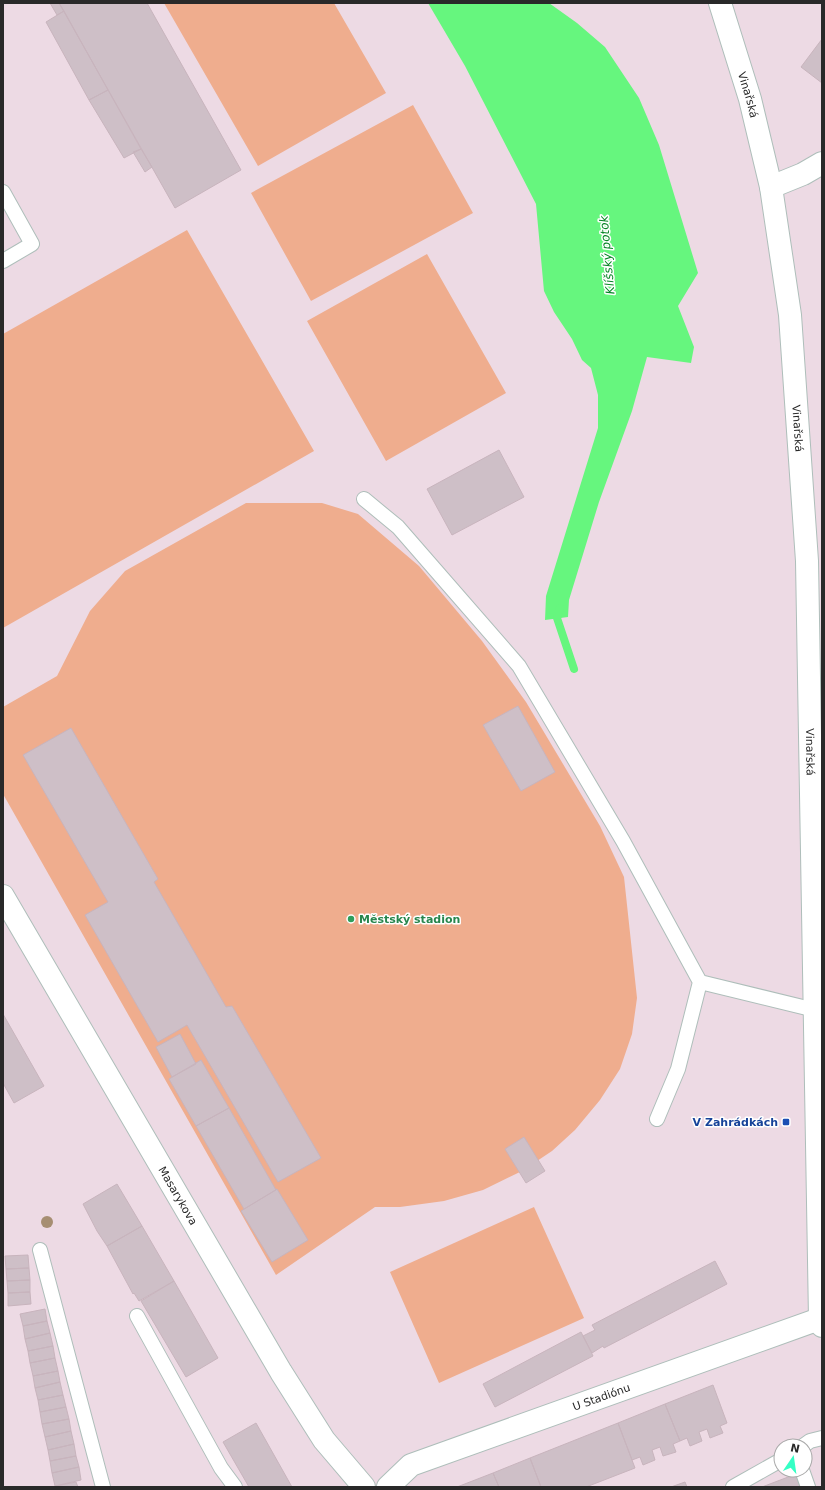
<svg xmlns="http://www.w3.org/2000/svg" width="825" height="1490" font-family="'DejaVu Sans',sans-serif">
	<style>
		.pitch { fill: #efad8e }
		.water { fill: #66f67e }
		.lines { fill: none; stroke-linecap: round; stroke-linejoin: round }
		.stream { stroke: #66f67e; stroke-width: 8 }
		.building { fill: #cebfc7; stroke: #c8b4bd }
		.service-casing { stroke: #aebeba; stroke-width: 16 }
		.minor-casing { stroke: #aebeba; stroke-width: 24 }
		.tertiary-casing { stroke: #aebeba; stroke-width: 24 }
		.service { stroke: #fff; stroke-width: 14 }
		.minor { stroke: #fff; stroke-width: 22 }
		.tertiary { stroke: #fff; stroke-width: 22 }
		.tree { fill: #a68e72 }
		.leisure-dot { fill: #2e9e5b; stroke: #fff; stroke-width: 1.5 }
		.transit-dot { fill: #1a4fb4; stroke: #fff; stroke-width: 1.5 }
		.labels { text-anchor: middle; stroke-width: 3; stroke-linejoin: round; paint-order: stroke }
		.street-label { font-size: 11px; fill: #292929; stroke: #fff }
		.leisure-label { font-size: 11px; font-weight: bold; fill: #27864d; stroke: #fff; text-anchor: start }
		.transit-label { font-size: 11px; font-weight: bold; fill: #164399; stroke: #fff; text-anchor: end }
		.water-label { font-size: 12px; font-style: italic; fill: #078526; stroke: #fff }
	</style>
	<rect width="100%" height="100%" fill="#eddae4"/>
	<!-- pitch -->
	<path class="pitch" d="M164 3H334L386 93 258 166Z
		M413 105 473 213 311 301 251 193Z
		M187 230 314 451 3 628V334Z
		M427 254 506 393 386 461 307 321Z
		M246 503H322L358 514 419 566 482 641 526 702 600 826 624 877 637 998 632 1034 620 1069 600 1100 575 1130 552 1151 522 1171 483 1190 444 1201 400 1207H375L276 1275 3 794V707L57 676 90 611 125 571Z
		M534 1207 584 1318 439 1383 390 1272Z"/>
	<!-- water -->
	<path class="water" d="M428 3H549L577 23 605 47 639 98 659 145 698 273 678 306 694 347 691 363 647 357 632 411 599 502 569 600 568 617 545 620 546 596 598 428V395L591 368 582 360 572 339 554 312 544 291 536 204 465 66Z"/>
	<g class="lines">
		<!-- stream -->
		<path class="stream" d="M560 608 557 618 574 669"/>
	</g>
	<!-- building -->
	<path class="building" d="M50 3H59L64 11 57 15Z
		M59 3H147L241 170 175 208Z
		M64 11 108 90 89 100 46 22Z
		M822 39V83L801 67Z
		M108 90 141 149 124 158 89 100Z
		M141 149 152 167 145 172 133 152Z
		M499 450 524 497 452 535 427 489Z
		M518 706 555 772 521 791 483 725Z
		M71 728 158 879 154 882 226 1007 232 1006 321 1158 278 1182 187 1025 158 1042 85 915 108 902 23 755Z
		M3 1014 44 1086 14 1103 3 1083Z
		M180 1034 196 1064 172 1077 156 1047Z
		M201 1060 229 1108 196 1126 169 1079Z
		M229 1108 276 1190 244 1209 196 1126Z
		M524 1137 545 1171 526 1183 505 1149Z
		M117 1184 142 1226 107 1246 97 1231 83 1204Z
		M277 1189 308 1240 272 1262 241 1211Z
		M142 1226 174 1281 139 1301 134 1293 133 1294 107 1246Z
		M28 1255 29 1268 6 1269 5 1256Z
		M715 1261 727 1284 604 1348 603 1346 592 1353 583 1336 595 1330 592 1325Z
		M29 1268 30 1280 7 1281 6 1269Z
		M30 1280V1292L8 1293 7 1281Z
		M174 1281 218 1358 186 1377 141 1301Z
		M30 1292 31 1304 8 1306V1293Z
		M45 1309 47 1321 23 1326 20 1314Z
		M47 1321 50 1333 25 1339 23 1326Z
		M581 1332 593 1356 495 1407 483 1384Z
		M50 1333 53 1346 28 1351 25 1339Z
		M53 1346 55 1358 30 1363 28 1351Z
		M55 1358 58 1371 33 1376 30 1363Z
		M58 1371 60 1382 35 1388 33 1376Z
		M60 1382 63 1395 38 1400 35 1388Z
		M713 1385 727 1423 720 1426 723 1433 710 1438 707 1429 699 1432 702 1441 690 1446 687 1438 680 1441 665 1404Z
		M63 1395 66 1407 40 1412 38 1400Z
		M665 1404 680 1441 673 1444 676 1452 663 1456 660 1447 652 1450 655 1460 643 1465 640 1457 632 1460 618 1423Z
		M66 1407 69 1419 42 1424 40 1412Z
		M69 1419 71 1431 45 1437 42 1424Z
		M256 1423 292 1487H249L223 1442Z
		M618 1423 635 1468 586 1487H541L530 1458Z
		M71 1431 74 1444 48 1450 45 1437Z
		M74 1444 76 1456 50 1461 48 1450Z
		M76 1456 79 1467 52 1473 50 1461Z
		M530 1458 541 1487H499L493 1473Z
		M79 1467 81 1480 55 1486 52 1473Z
		M493 1473 499 1487H457Z
		M796 1474 801 1487H762Z
		M76 1482 78 1487H56V1486Z
		M685 1482 687 1487H671Z"/>
	<g class="lines">
		<!-- service casing -->
		<g class="service-casing">
			<path id="service" d="M3 192 32 244 3 261
				M364 499 398 527 519 666 623 841 700 982 815 1010
				M657 1119 678 1069 700 982
				M40 1250 103 1487
				M137 1316 221 1468 235 1487
				M803 1446 810 1441 822 1438
				M802 1470 808 1487
				M733 1487 781 1460"/>
		</g>
		<!-- minor casing -->
		<g class="minor-casing">
			<g id="minor">
				<path id="s1" d="M720 3 750 99 771 187 790 315 807 561 820 1319 822 1326"/>
				<path d="M771 187 803 174 822 163"/>
				<path id="s2" d="M388 1487 411 1465 822 1318"/>
			</g>
		</g>
		<!-- tertiary casing -->
		<g class="tertiary-casing">
			<g id="tertiary">
				<path id="s3" d="M3 896 281 1372 324 1440 364 1487"/>
			</g>
		</g>
		<!-- service -->
		<use href="#service" class="service"/>
		<!-- minor -->
		<use href="#minor" class="minor"/>
		<!-- tertiary -->
		<use href="#tertiary" class="tertiary"/>
	</g>
	<!-- trees -->
	<circle class="tree" cx="47" cy="1222" r="6"/>
	<!-- markers -->
	<circle class="leisure-dot" cx="351" cy="919" r="4"/>
	<rect class="transit-dot" x="782" y="1118" width="8" height="8" rx="2"/>
	<g class="labels">
		<!-- street labels -->
		<g class="street-label">
			<text dy="4" stroke="none"><textPath href="#s1" startOffset="96">Vinařská</textPath></text>
			<text dy="4" stroke="none"><textPath href="#s1" startOffset="434">Vinařská</textPath></text>
			<text dy="4" stroke="none"><textPath href="#s1" startOffset="758">Vinařská</textPath></text>
			<text dy="4" stroke="none"><textPath href="#s3" startOffset="347">Masarykova</textPath></text>
			<text dy="4" stroke="none"><textPath href="#s2" startOffset="234">U Stadiónu</textPath></text>
		</g>
		<!-- leisure labels -->
		<g class="leisure-label">
			<text x="359" y="923">Městský stadion</text>
		</g>
		<!-- transit labels -->
		<g class="transit-label">
			<text x="778" y="1126">V Zahrádkách</text>
		</g>
		<!-- water labels -->
		<g class="water-label">
			<text transform="translate(607 255) rotate(-95)" y="4">Klíšský potok</text>
		</g>
	</g>
	<!-- border -->
	<rect width="825" height="1490" fill="none" stroke="#292929" stroke-width="8"/>
	<!-- north arrow -->
	<g transform="translate(793 1458) rotate(13)"><circle r="19" fill="#ffffff" stroke="#a9a9a9"/>
	<path d="M0-3L7 15L0 10L-7 15Z" fill="#35ffc5"/>
	<text y="-6" font-size="11" font-weight="bold" text-anchor="middle" fill="#292929">N</text>
	</g>
</svg>
